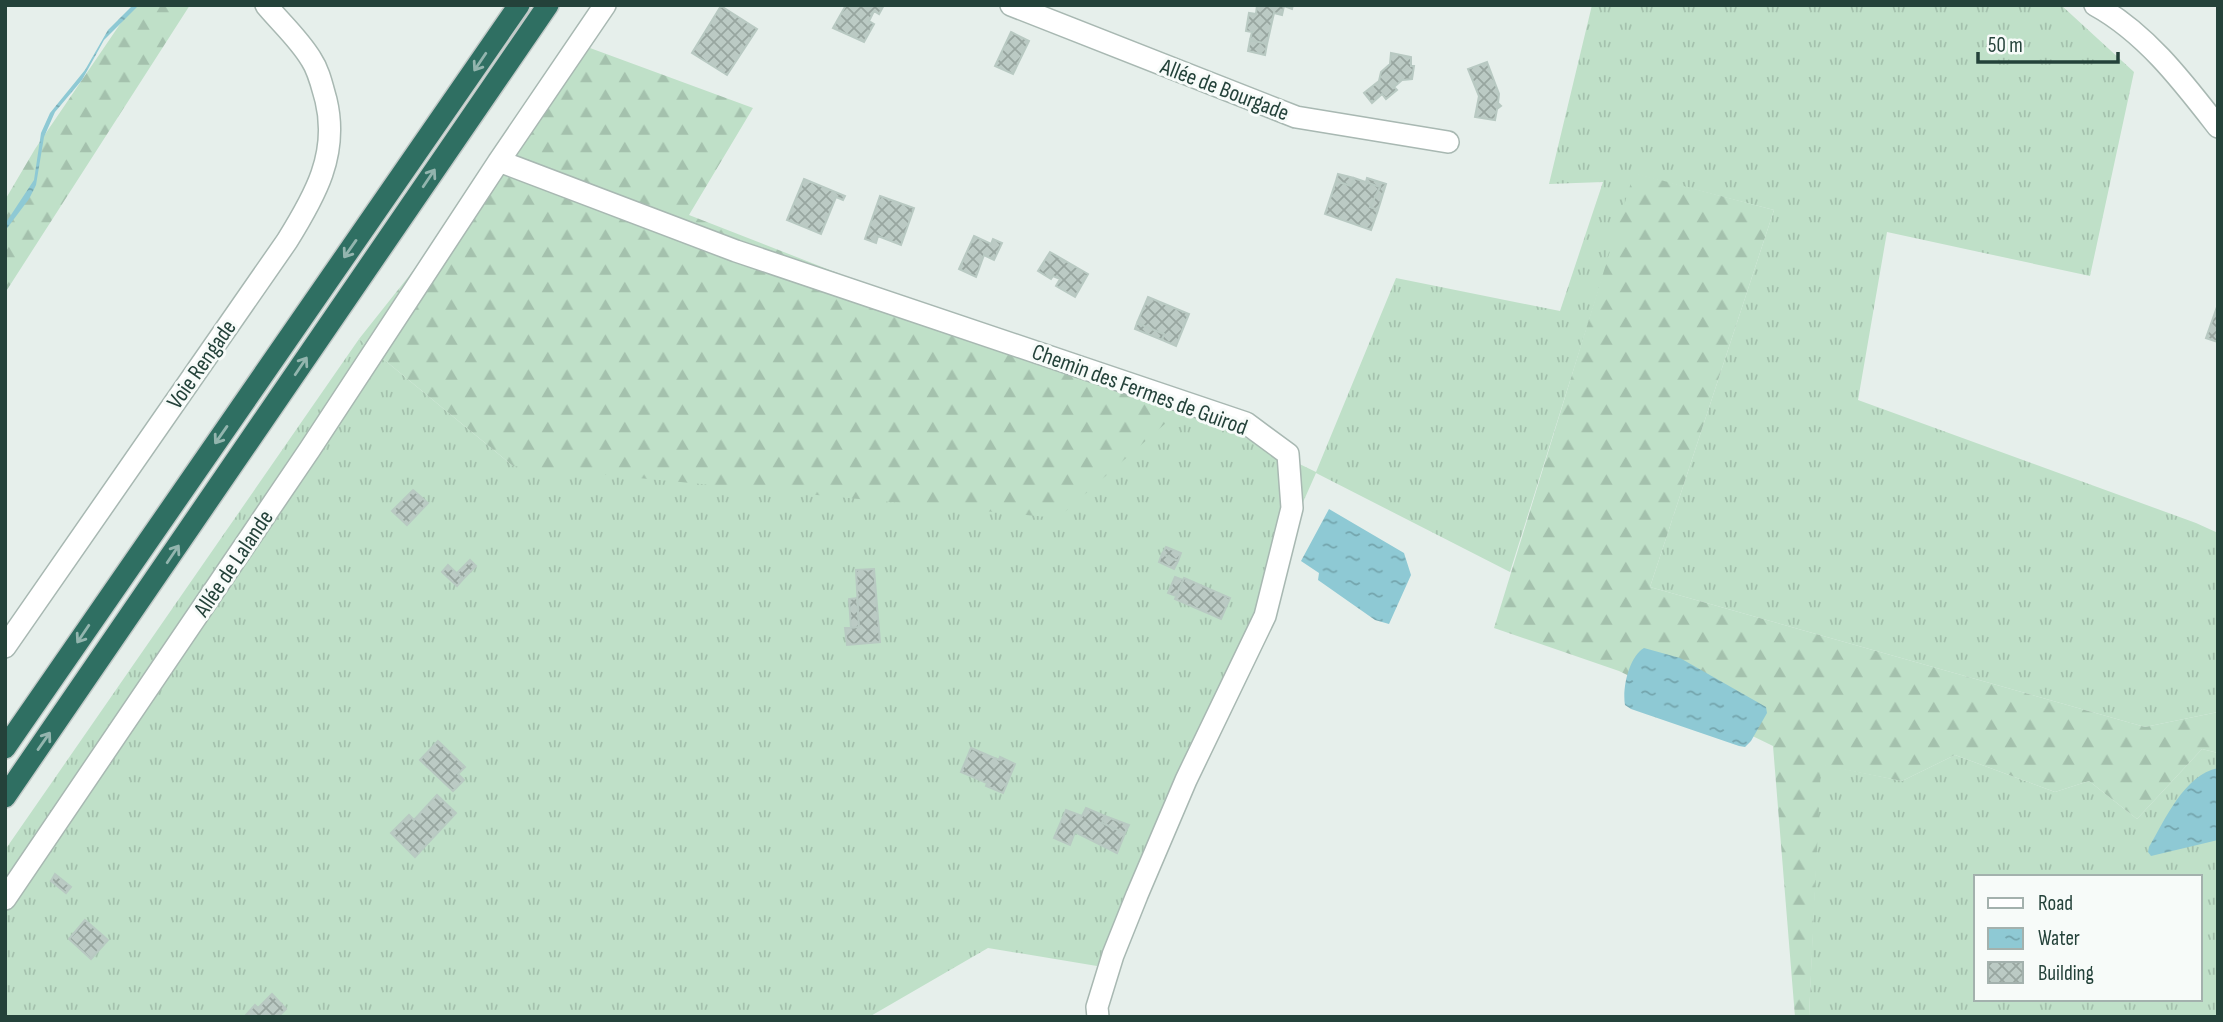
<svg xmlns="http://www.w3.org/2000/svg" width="2223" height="1022" font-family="'Sofia Sans Condensed',sans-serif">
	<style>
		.grass { fill: url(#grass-tufts); fill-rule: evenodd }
		.forest { fill: url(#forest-firs) }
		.water { fill: url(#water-ripples) }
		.building { fill: url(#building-cross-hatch); stroke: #b8c9c2; stroke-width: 2 }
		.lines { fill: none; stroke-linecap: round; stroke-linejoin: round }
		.minor-casing { stroke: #a8b8b2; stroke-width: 24 }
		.highway-casing { stroke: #c2cac8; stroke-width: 24 }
		.minor { stroke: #fff; stroke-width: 21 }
		.highway { stroke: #2f6f62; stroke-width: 21 }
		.oneway { stroke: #93b5ae }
		.labels { text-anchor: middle; stroke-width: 6; stroke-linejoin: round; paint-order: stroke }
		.street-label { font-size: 23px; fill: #24423a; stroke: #f7fbf9 }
	</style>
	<defs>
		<pattern id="grass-tufts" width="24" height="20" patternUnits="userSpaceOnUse" patternTransform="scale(1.75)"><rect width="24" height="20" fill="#bfe0c8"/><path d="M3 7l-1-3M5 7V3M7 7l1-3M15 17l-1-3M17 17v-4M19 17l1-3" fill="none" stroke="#a4c1ad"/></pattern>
		<pattern id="forest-firs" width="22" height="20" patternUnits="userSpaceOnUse" patternTransform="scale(1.75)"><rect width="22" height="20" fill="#bfe0c8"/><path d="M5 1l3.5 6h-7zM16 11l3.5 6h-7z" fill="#a4c1ad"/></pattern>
		<pattern id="water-ripples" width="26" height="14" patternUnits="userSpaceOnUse" patternTransform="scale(1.75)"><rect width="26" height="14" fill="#8ec9d4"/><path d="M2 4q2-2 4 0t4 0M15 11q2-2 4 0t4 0" fill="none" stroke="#74a5ad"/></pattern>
		<pattern id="building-cross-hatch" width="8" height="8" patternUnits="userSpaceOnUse" patternTransform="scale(1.75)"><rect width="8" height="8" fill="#bbcac4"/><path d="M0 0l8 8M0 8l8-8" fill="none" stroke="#98a6a0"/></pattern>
	</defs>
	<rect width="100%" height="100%" fill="#e6efeb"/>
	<!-- grass -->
	<path class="grass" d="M1592 5H2061L2134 72 2090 276 1887 232 1858 400 2196 523 2218 533V712L2145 727 1650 587 1774 210 1635 174 1510 572 1316 473 1097 966 988 948 869 1017H5V850L359 339 513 466 1183 408 1316 472 1396 278 1560 311 1603 182 1549 184Z
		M2202 749 2218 753V1017H1809L1820 764 1902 781 1955 755 2055 792 2089 781 2137 819ZM1976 877H2200V999H1976Z"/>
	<!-- forest -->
	<path class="forest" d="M133 5H190L5 293V200L35 149Z
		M590 48 753 108 689 215 1183 408 1058 518 513 466 359 339Z
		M1634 173 1774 210 1650 587 2145 727 2218 712V753L2202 749 2137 819 2089 781 2055 792 1955 755 1902 781 1821 765 1809 1017H1795L1773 746 1619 671 1494 628Z"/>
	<!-- water -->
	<path class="water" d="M133 5H139L104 40 82 80 55 112 44 137 36 185 29 199 5 231V224L34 180 41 133 50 113 85 70 108 30Z
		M1329 509 1404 553 1411 575 1389 624 1375 620 1318 580 1319 573 1301 561Z
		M1644 648 1680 658 1766 707 1767 713 1751 741 1745 747 1739 746 1631 709 1625 705C1622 688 1629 657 1644 648Z
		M2218 768V840L2151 856 2148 852 2149 847C2165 820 2184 775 2218 768Z"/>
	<!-- building -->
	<path class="building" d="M846 5H884L879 14 874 11 869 21 874 24 864 42 833 28Z
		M1257 5H1293L1292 9 1284 6 1282 15 1274 13 1267 44 1250 40 1252 32 1246 31 1249 13 1256 14Z
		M721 6 757 29 727 75 692 53Z
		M1011 32 1029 41 1013 74 995 66Z
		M1250 40 1267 44 1265 55 1248 51Z
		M1391 53 1411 57V66H1414L1412 79 1402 80 1394 87 1397 90 1386 99 1382 94 1372 103 1364 93 1379 81 1381 72 1390 64Z
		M1487 62 1499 94 1498 103 1501 106 1497 109 1495 120 1475 117 1479 96 1468 69Z
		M1338 174 1354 178 1351 186 1336 181Z
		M1354 178 1380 187 1370 207 1378 210 1371 230 1325 214 1336 181 1351 186Z
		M1367 178 1386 184 1378 210 1370 207 1380 187 1366 182Z
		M804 179 845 196 843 200 836 197 821 234 787 220Z
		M880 196 914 208 901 245 878 236 876 243 865 239Z
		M974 236 991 244 993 239 1002 243 994 260 984 255 976 277 959 269Z
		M1050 252 1088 274 1075 297 1056 286 1060 279 1053 276 1051 279 1038 271Z
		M1148 297 1189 314 1176 346 1162 340 1164 334 1137 323Z
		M2218 304V342L2206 338Z
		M1137 323 1164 334 1162 340 1135 329Z
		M413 490 428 503 407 525 392 511Z
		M1166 547 1181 553 1178 561 1162 554Z
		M1162 554 1178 561 1174 569 1159 562Z
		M470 560 476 566 463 579 457 573Z
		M448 565 463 579 457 586 442 572Z
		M874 569 880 642 847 645 845 628 859 627 856 570Z
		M1175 577 1183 580 1176 596 1168 593Z
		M1184 578 1230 598 1221 619 1175 599Z
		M857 598 859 627 851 628 849 599Z
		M438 741 465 767 458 774 464 780 453 791 420 760Z
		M971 748 999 760 1000 757 1015 764 1003 793 986 786 987 783 961 772Z
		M437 795 456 813 415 857 391 833 409 815 414 820Z
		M1086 808 1105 816 1102 823 1125 833 1117 853 1075 832 1070 845 1054 838 1066 810 1082 816Z
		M1105 816 1129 825 1125 833 1102 823Z
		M55 874 71 887 66 893 51 881Z
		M85 920 108 940 91 959 69 939Z
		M272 994 286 1009 278 1017 245 1016 255 1005 258 1008Z"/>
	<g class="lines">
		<!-- minor casing -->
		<g class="minor-casing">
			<path id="minor" d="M1011 5 1296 117 1448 142
				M2095 5C2146 33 2183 82 2218 127
				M499 161 736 251 1246 423 1288 454 1292 508 1265 616 1186 780 1137 895 1113 955 1097 1007 1098 1017
				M5 647 287 241C315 196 339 154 326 100 322 86 319 71 311 59 299 39 281 23 266 5
				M5 899 310 449 499 161 605 5"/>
		</g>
		<!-- highway casing -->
		<g class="highway-casing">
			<path id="highway" d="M5 748 519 5
				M5 797 548 5"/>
		</g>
		<!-- minor -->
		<use href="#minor" class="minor"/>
		<!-- highway -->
		<use href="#highway" class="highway"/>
	</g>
	<!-- one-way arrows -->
	<defs><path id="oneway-shaft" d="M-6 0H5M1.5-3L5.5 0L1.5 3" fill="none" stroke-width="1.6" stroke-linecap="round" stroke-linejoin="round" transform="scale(1.75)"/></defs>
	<g class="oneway">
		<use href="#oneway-shaft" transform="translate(480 62) rotate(124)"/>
		<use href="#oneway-shaft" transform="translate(429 178) rotate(-56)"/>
		<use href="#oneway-shaft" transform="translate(350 249) rotate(125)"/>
		<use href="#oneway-shaft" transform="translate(301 366) rotate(-56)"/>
		<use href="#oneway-shaft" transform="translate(221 435) rotate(125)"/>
		<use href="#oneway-shaft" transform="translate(173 554) rotate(-56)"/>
		<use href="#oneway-shaft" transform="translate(83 634) rotate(124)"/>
		<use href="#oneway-shaft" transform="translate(44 741) rotate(-55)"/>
	</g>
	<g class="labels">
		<!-- street labels -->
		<g class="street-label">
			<text transform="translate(1225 89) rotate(21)" y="8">Allée de Bourgade</text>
			<text transform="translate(201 364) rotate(-55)" y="8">Voie Rengade</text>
			<text transform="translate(1140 389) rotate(20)" y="8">Chemin des Fermes de Guirod</text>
			<text transform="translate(233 563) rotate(-56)" y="8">Allée de Lalande</text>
		</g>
	</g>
	<!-- border -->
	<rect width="2223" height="1022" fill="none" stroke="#24423a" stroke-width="14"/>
	<!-- legend -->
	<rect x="1974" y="875" width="228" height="126" fill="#f7fbf9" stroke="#a3b1ad" stroke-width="2"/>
	<rect x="1988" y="898" width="35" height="10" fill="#ffffff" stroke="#a3b1ad" stroke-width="2"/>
	<text x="2038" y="910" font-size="21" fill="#24423a">Road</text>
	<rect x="1988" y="928" width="35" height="21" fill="url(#water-ripples)" stroke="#a3b1ad" stroke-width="2"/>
	<text x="2038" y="945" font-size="21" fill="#24423a">Water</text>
	<rect x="1988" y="962" width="35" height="21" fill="url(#building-cross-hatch)" stroke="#a3b1ad" stroke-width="2"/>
	<text x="2038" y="980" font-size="21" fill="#24423a">Building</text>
	<!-- scale -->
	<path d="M1978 52v10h140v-10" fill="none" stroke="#24423a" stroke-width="3.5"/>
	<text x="1988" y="52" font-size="21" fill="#24423a" stroke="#f7fbf9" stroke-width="5" paint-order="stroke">50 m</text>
</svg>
